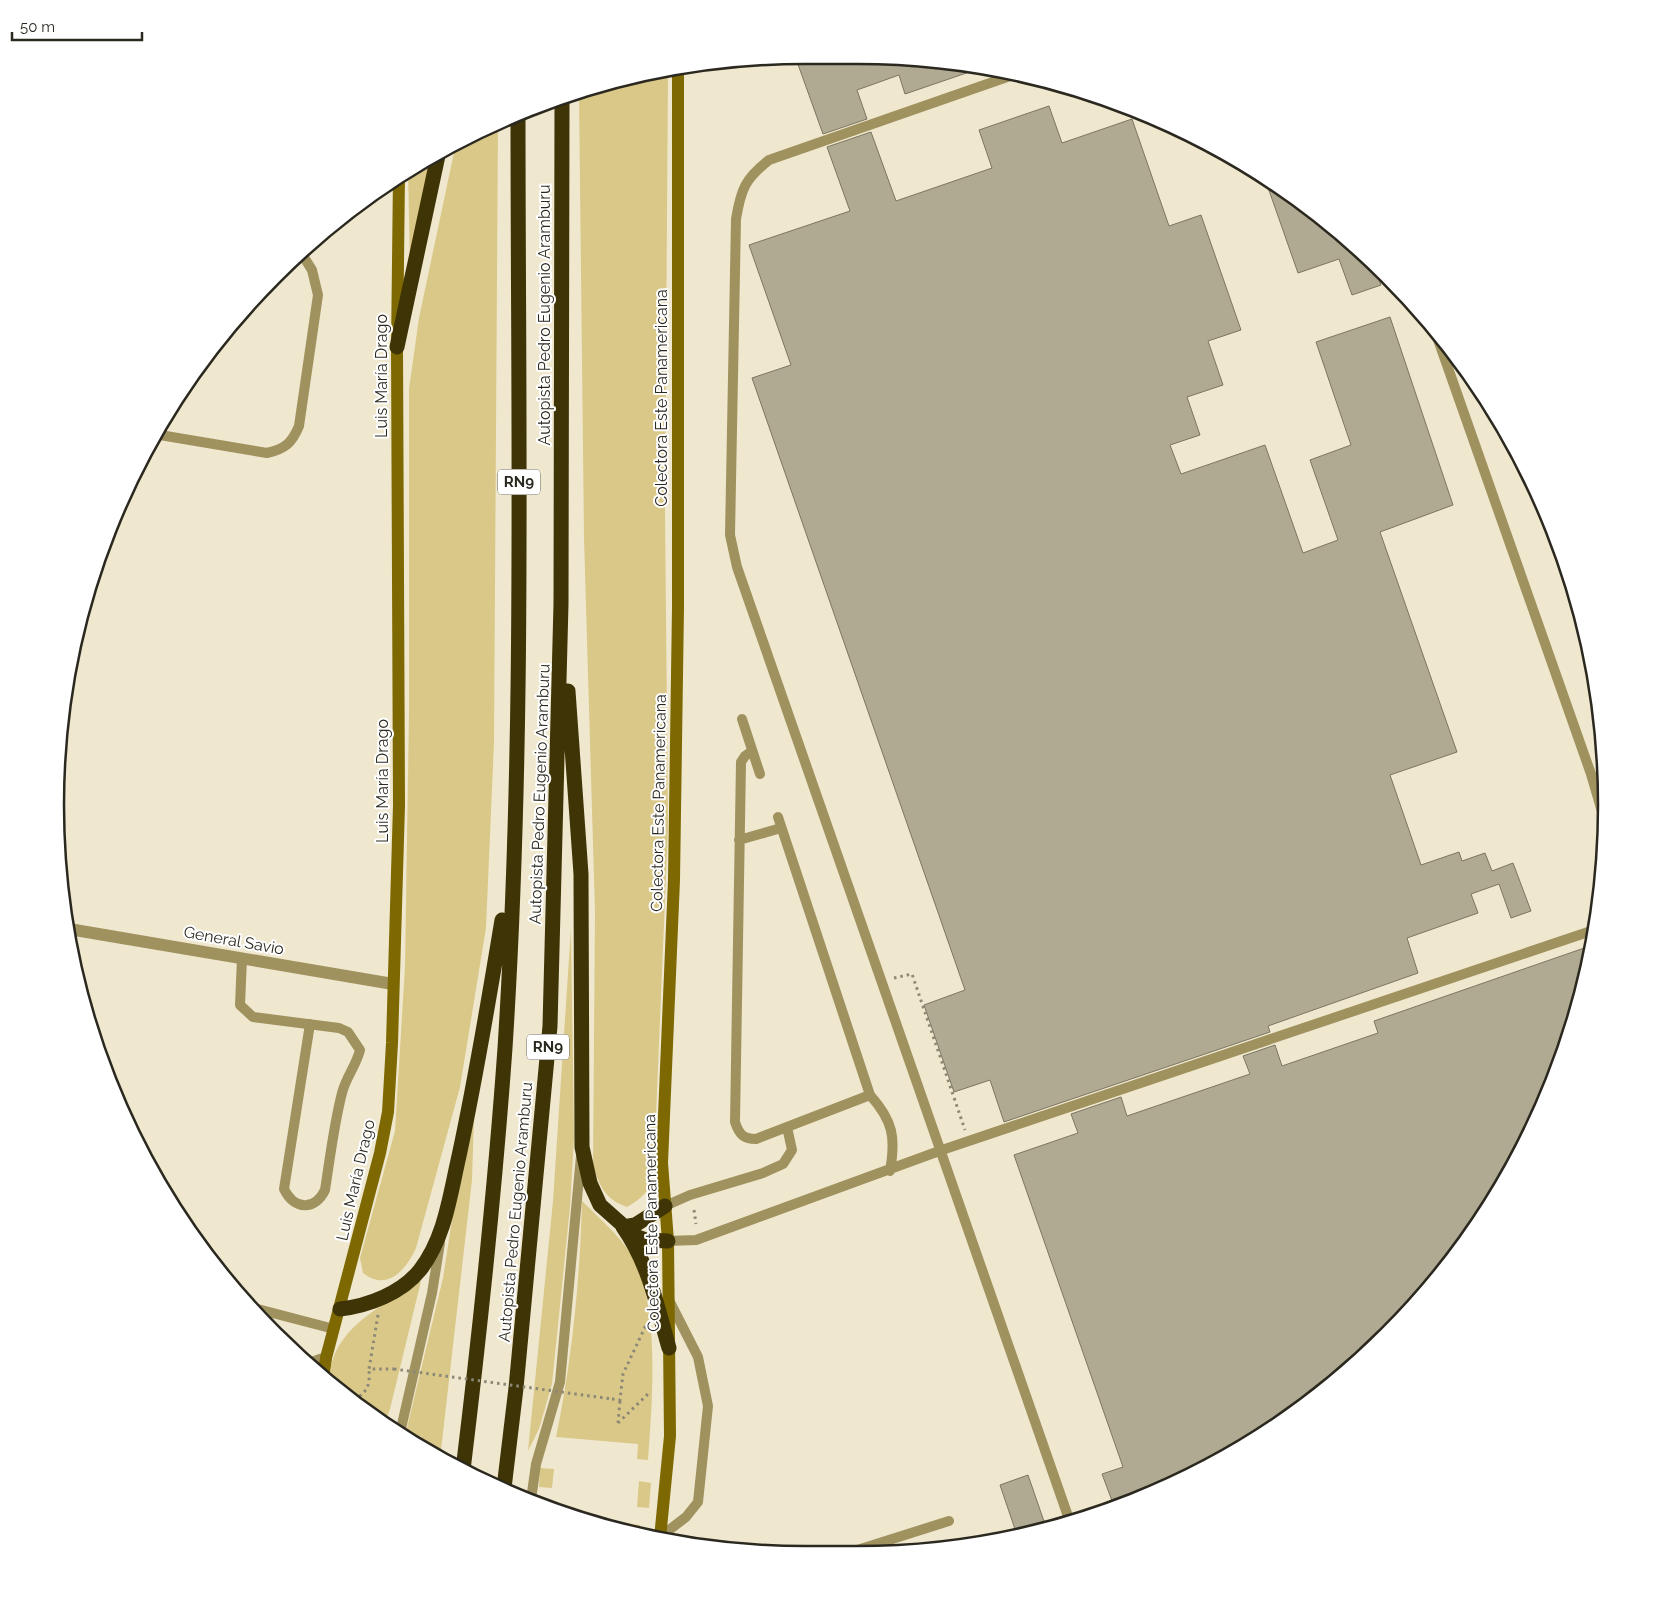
<svg xmlns="http://www.w3.org/2000/svg" width="1662" height="1610" font-family="Raleway,sans-serif">
	<style>
		.green { fill: #dac888 }
		.building { fill: #b1aa93; stroke: #7c7660 }
		.lines { fill: none; stroke-linecap: round; stroke-linejoin: round }
		.path { stroke: #8c8876; stroke-width: 3; stroke-dasharray: 2.5 4; stroke-linecap: butt }
		.lane { stroke: #a0925f; stroke-width: 10 }
		.street { stroke: #a0925f; stroke-width: 12 }
		.secondary { stroke: #7d6801; stroke-width: 12 }
		.highway { stroke: #3f3406; stroke-width: 15 }
		.path-bridge { stroke: #8c8876; stroke-width: 3; stroke-dasharray: 2.5 4; stroke-linecap: butt }
		.labels { text-anchor: middle; stroke-width: 4; stroke-linejoin: round; paint-order: stroke }
		.shield { fill: #fff; stroke: #6b6962; stroke-width: 1 }
		.shield-label { font-size: 15px; font-weight: bold; fill: #2b291f }
		.street-label { font-size: 16px; fill: #2b291f; stroke: #fff }
		.rim { fill: none; stroke: #2b291f; stroke-width: 2.5 }
	</style>
	<rect width="100%" height="100%" fill="#efe8cf"/>
	<!-- green -->
	<path class="green" d="M658 69H668L665 511 668 828 654 1163C651 1188 649 1194 627 1207 606 1200 600 1187 593 1166L595 912 584 538 579 94Z
		M498 122 494 743 486 928 460 1087 416 1248C406 1270 387 1292 363 1273L360 1258 395 1131 405 967 409 713V389L419 318 456 143Z
		M435 153 410 266 408 170Z
		M571 928 574 1137 570 1207 552 1384 539 1429 528 1451 553 1201Z
		M474 1117 472 1180 440 1459 430 1455 421 1436 412 1441 405 1436 443 1278 456 1194Z
		M582 1201C599 1218 618 1234 631 1254 661 1304 652 1403 648 1460L637 1459 638 1444 556 1437C572 1360 580 1279 582 1201Z
		M421 1281 390 1409 385 1422 329 1382C330 1375 330 1366 333 1359 346 1321 389 1302 421 1281Z
		M540 1468 554 1469 552 1488 539 1487Z
		M639 1481 651 1483 649 1508 637 1507Z
		M560 1514 640 1525 639 1533 564 1515Z"/>
	<!-- building -->
	<path class="building" d="M805 55 955 61 981 68 905 94 899 75 857 90 867 119 823 134 795 56Z
		M1049 106 1062 143 1132 119 1169 226 1201 215 1241 330 1208 341 1223 385 1187 397 1200 435 1170 445 1181 474 1265 445 1303 553 1338 540 1310 460 1351 445 1316 342 1390 317 1453 505 1380 532 1457 752 1390 775 1421 865 1459 852 1462 861 1485 853 1492 871 1513 863 1531 911 1511 918 1499 884 1471 894 1478 913 1407 938 1418 973 1268 1026 1270 1032 1004 1122 990 1080 954 1092 924 1005 965 990 752 378 791 365 749 245 850 211 827 147 871 132 896 201 992 168 979 130Z
		M1265 179 1351 241 1374 265 1381 285 1352 295 1339 259 1298 273Z
		M1590 946 1567 1046 1507 1180 1421 1299 1314 1400 1189 1478 1114 1506 1102 1474 1123 1467 1014 1155 1078 1133 1071 1114 1121 1097 1127 1116 1250 1074 1243 1056 1275 1045 1282 1066 1378 1033 1374 1021Z
		M1028 1475 1047 1530 1017 1535 1000 1485Z"/>
	<g class="lines">
		<!-- path -->
		<path class="path" d="M894 978 912 974 965 1130
			M694 1210 696 1224
			M378 1315 369 1369H394
			M612 1399 620 1400 623 1374 646 1325
			M354 1400C368 1391 370 1386 369 1369
			M618 1423 649 1393
			M618 1423 620 1400"/>
		<!-- lane -->
		<path class="lane" d="M1013 75 769 160C745 179 741 189 736 219L730 535 737 567 1070 1522
			M1435 331 1591 774 1603 815
			M154 434 267 453C285 449 292 443 299 426L318 295 312 270 302 254
			M742 719 760 774
			M752 751 745 756 741 762 735 1122C739 1134 743 1139 756 1139L870 1095
			M778 817 870 1095C893 1121 896 1137 890 1171
			M739 840 781 828
			M242 958 240 1005 253 1017 339 1028 348 1032 360 1050C356 1066 346 1077 342 1093 334 1124 330 1158 325 1190 315 1211 294 1210 284 1189L310 1024
			M665 1206 690 1195 763 1173 783 1164 792 1150 787 1127
			M668 1241 696 1240 942 1150 1594 930
			M254 1308 334 1329
			M400 1433 432 1293 440 1243
			M531 1500 536 1464 560 1382 581 1156
			M660 1537 686 1517 698 1502 708 1406 698 1357 669 1300
			M851 1552 949 1521"/>
		<!-- street -->
		<path class="street" d="M69 929 393 984
			M306 1365 326 1358"/>
		<!-- secondary -->
		<path class="secondary" d="M323 1378 326 1358 380 1153 388 1112 392 1043 399 805 397 347 399 176
			M660 1538 670 1436 668 1241 662 1163 674 880 678 607V68"/>
		<!-- highway -->
		<path class="highway" d="M397 347 439 151
			M568 691 581 874 582 1147 590 1183 600 1205 635 1236 646 1240 668 1241
			M665 1206 635 1225 623 1227C649 1264 657 1306 669 1348
			M340 1309C368 1306 402 1293 420 1270 445 1238 450 1195 459 1156 476 1077 489 999 502 920
			M463 1470C480 1330 495 1189 505 1048 525 737 518 424 518 112
			M504 1488 516 1388 550 1026 561 604 562 99"/>
		<!-- path-bridge -->
		<path class="path-bridge" d="M394 1369 612 1399"/>
	</g>
	<g class="labels">
		<!-- shield labels -->
		<g class="shield">
			<rect x="498" y="469.5" width="42" height="25" rx="4"/>
			<rect x="527" y="1034.5" width="42" height="25" rx="4"/>
		</g>
		<g class="shield-label">
			<text x="519" y="487">RN9</text>
			<text x="548" y="1052">RN9</text>
		</g>
		<!-- street labels -->
		<g class="street-label">
			<text transform="translate(544 315) rotate(-90)" y="6">Autopista Pedro Eugenio Aramburu</text>
			<text transform="translate(381 376) rotate(-90)" y="6">Luis María Drago</text>
			<text transform="translate(661 398) rotate(-90)" y="6">Colectora Este Panamericana</text>
			<text transform="translate(382 781) rotate(-90)" y="6">Luis María Drago</text>
			<text transform="translate(539 794) rotate(-88)" y="6">Autopista Pedro Eugenio Aramburu</text>
			<text transform="translate(658 803) rotate(-89)" y="6">Colectora Este Panamericana</text>
			<text transform="translate(234 940) rotate(10)" y="6">General Savio</text>
			<text transform="translate(355 1180) rotate(-77)" y="6">Luis María Drago</text>
			<text transform="translate(515 1212) rotate(-85)" y="6">Autopista Pedro Eugenio Aramburu</text>
			<text transform="translate(651 1223) rotate(-91)" y="6">Colectora Este Panamericana</text>
		</g>
	</g>
	<!-- crop -->
	<path d="M0 0H1662V1610H0ZM805 64H857A741 741 0 0 1 1598 805V805A741 741 0 0 1 857 1546H805A741 741 0 0 1 64 805V805A741 741 0 0 1 805 64Z" fill="#fff" fill-rule="evenodd"/>
	<path class="rim" d="M805 64H857A741 741 0 0 1 1598 805V805A741 741 0 0 1 857 1546H805A741 741 0 0 1 64 805V805A741 741 0 0 1 805 64Z"/>
	<!-- scale -->
	<path d="M12 32v8h130v-8" fill="none" stroke="#2b291f" stroke-width="2.5"/>
	<text x="20" y="32" font-size="15" fill="#2b291f" stroke="#ffffff" stroke-width="4" paint-order="stroke">50 m</text>
</svg>
